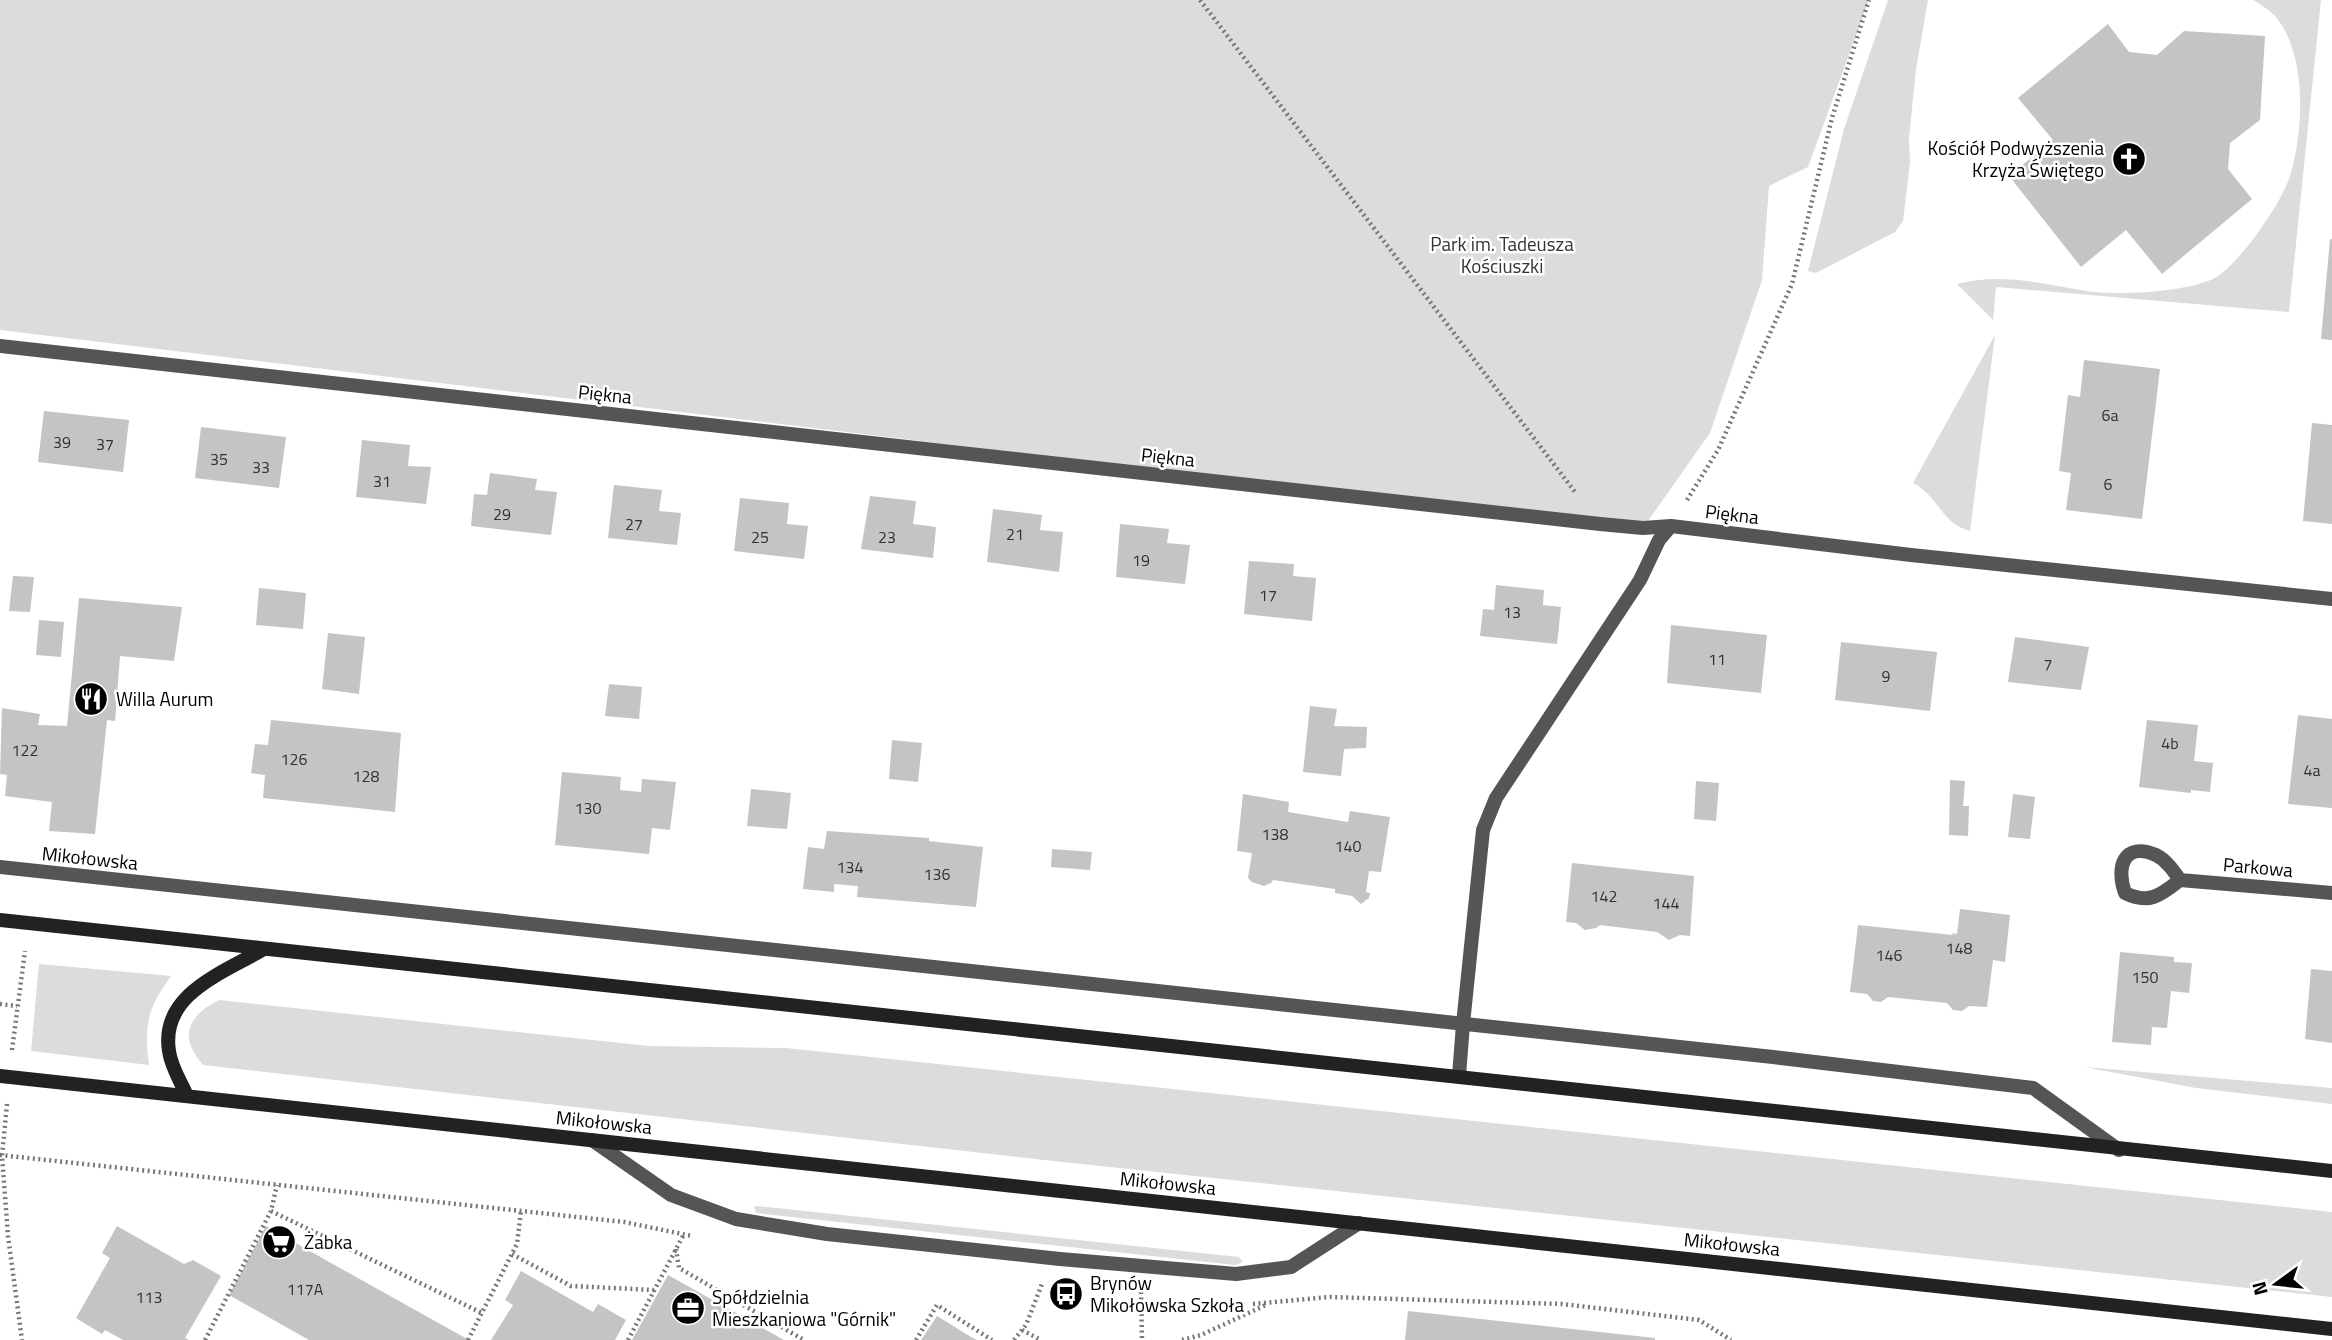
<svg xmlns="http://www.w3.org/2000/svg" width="2332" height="1340" font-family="'Titillium Web',sans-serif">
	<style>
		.green { fill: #dcdcdc }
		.building { fill: #c4c4c4 }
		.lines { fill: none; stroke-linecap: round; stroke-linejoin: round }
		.path { stroke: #777; stroke-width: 4.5; stroke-dasharray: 2 3.5; stroke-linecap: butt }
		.service { stroke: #555; stroke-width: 14 }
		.pedestrian { stroke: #555; stroke-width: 14 }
		.minor { stroke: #555; stroke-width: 14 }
		.secondary { stroke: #222; stroke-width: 14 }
		.labels { text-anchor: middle; stroke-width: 5; stroke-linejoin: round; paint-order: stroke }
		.number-label { font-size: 16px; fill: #313131 }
		.poi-label { font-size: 19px; fill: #000; stroke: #fff; text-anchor: start }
		.park-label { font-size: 19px; fill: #333; stroke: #fff }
		.street-label { font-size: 19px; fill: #000; stroke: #fff }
	</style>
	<rect width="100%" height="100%" fill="#fff"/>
	<!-- green -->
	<path class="green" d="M0 0H1869L1808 167 1769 186 1762 280 1710 433 1643 528 0 330Z
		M1888 0H1928L1916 69 1909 138 1910 162 1907 188 1903 221 1895 232 1816 273 1808 271 1844 129Z
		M2253 0H2321L2289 312 1996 287 1993 320 1957 284C2001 272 2043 284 2087 291 2119 296 2184 292 2213 279 2227 272 2245 250 2254 238 2267 220 2281 200 2289 179 2304 133 2308 54 2275 16 2269 10 2260 4 2253 0Z
		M1995 335 1970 531C1940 523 1939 496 1913 483Z
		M39 964 171 976C147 1009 144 1025 149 1065L31 1051Z
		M219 1000 649 1046 786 1048 2332 1212V1297L1044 1160 203 1065C178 1036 188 1016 219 1000Z
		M2084 1067 2332 1088V1104L2196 1088Z
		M757 1206 1239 1257 1243 1262 1235 1265 756 1213 754 1207Z"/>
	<!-- building -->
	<path class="building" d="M2108 24 2129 52 2157 55 2184 31 2265 36 2260 120 2230 143 2228 169 2252 199 2162 274 2126 230 2081 267 2009 176 2053 140 2018 98Z
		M2330 239H2332V340L2321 339Z
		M2084 360 2160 369 2142 519 2066 510 2071 473 2059 471 2068 395 2080 397Z
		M44 411 129 420 123 472 38 462Z
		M2312 423 2332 425V524L2303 521Z
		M201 427 286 437 279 488 195 478Z
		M362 440 410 445 408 466 431 467 426 504 356 497Z
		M490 473 537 479 535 490 557 492 551 535 471 526 474 494 487 495Z
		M614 485 662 490 659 511 681 513 677 545 608 538Z
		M870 496 916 501 913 524 936 527 933 558 861 549Z
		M740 498 789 503 787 524 808 526 804 559 734 551Z
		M993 509 1042 515 1040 530 1063 532 1059 572 987 562Z
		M1120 524 1169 529 1167 543 1190 545 1185 584 1116 577Z
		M1249 561 1294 564 1293 576 1316 578 1312 621 1244 614Z
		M13 576 34 577 30 612 9 611Z
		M1496 585 1544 590 1543 605 1561 607 1557 644 1480 636 1483 609 1494 610Z
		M259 588 306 593 303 629 256 625Z
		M79 598 182 607 174 661 120 656 115 721 107 720 95 834 49 831 52 802 5 796 7 775 0 774 2 708 40 714 38 725 67 726Z
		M39 620 64 622 61 657 36 655Z
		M1671 625 1767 635 1761 693 1667 683Z
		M328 633 365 637 359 694 322 689Z
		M2015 637 2089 647 2081 690 2008 682Z
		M1841 642 1937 652 1930 711 1835 700Z
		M609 684 642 687 639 719 605 716Z
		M1310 706 1337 709 1334 726 1367 727 1366 748 1344 749 1341 776 1303 772Z
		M2298 715 2332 719V808L2288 804Z
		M271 720 401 733 395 812 263 798 265 775 251 773 255 744 268 745Z
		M2147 720 2198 725 2194 761 2213 763 2210 792 2191 790V793L2139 787Z
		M892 740 922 743 918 782 889 779Z
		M562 772 621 777 620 790 641 792 642 779 676 782 670 830 652 828 649 854 555 845Z
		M1950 780 1965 781 1963 806H1969L1968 836 1949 835Z
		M1696 781 1719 783 1716 821 1694 819Z
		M751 789 791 793 787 829 747 826Z
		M1243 794 1289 802 1288 812 1348 822 1350 811 1390 817 1381 872 1369 871 1366 892 1370 893 1369 898 1361 904 1352 896 1335 893V889L1273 880 1271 883 1264 886 1252 882 1248 878 1252 853 1237 851Z
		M2013 794 2035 797 2030 839 2008 837Z
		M827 831 929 838V841L983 847 976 907 857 897 858 886 834 884V892L803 889 808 847 824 849Z
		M1052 849 1092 852 1090 870 1051 867Z
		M1572 863 1694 876 1690 936 1680 935 1669 940 1657 932 1600 925 1596 928 1585 930 1576 923 1566 922Z
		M1960 909 2010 915 2005 962 1993 960 1987 1007 1969 1006 1962 1011 1953 1010 1947 1003 1888 997 1881 1002 1873 1001 1867 994 1850 992 1858 925 1953 935 1952 933 1957 934Z
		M2120 952 2174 957V962L2192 963 2189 993 2171 991 2167 1028 2152 1027 2151 1045 2112 1042Z
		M2311 969 2332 971V1043L2305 1039Z
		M117 1226 184 1264 193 1260 221 1276 185 1338 189 1340H123L105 1330 102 1334 76 1318 110 1258 102 1253Z
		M266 1226 331 1263 469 1340H309L229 1295Z
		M521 1271 593 1312 598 1304 626 1320 615 1340H491L513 1305 505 1300Z
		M668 1275 784 1340H632Z
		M1408 1311 1655 1338V1340H1405Z
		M937 1316 971 1337 977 1340H921Z"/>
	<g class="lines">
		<!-- path -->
		<path class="path" d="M1200 0 1575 492
			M1687 500 1718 450 1792 284 1832 118 1869 0
			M0 1004 17 1006
			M12 1050 25 951
			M7 1104 2 1156 8 1236 22 1340
			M0 1155 624 1222 692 1236
			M271 1211 482 1313
			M676 1249 679 1268 804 1340
			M512 1254 571 1286 654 1290
			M1141 1292 1142 1340
			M1253 1304 1330 1297 1562 1304 1699 1320 1731 1340
			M1022 1330 1041 1340
			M205 1340 271 1211 277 1185
			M468 1340 517 1244 521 1211
			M628 1340 684 1234
			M916 1340 937 1305 992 1340
			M1014 1340 1026 1325 1042 1284
			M1182 1340 1201 1335 1268 1304"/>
		<!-- service -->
		<path class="service" d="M592 1140 671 1195 736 1219 827 1234 1060 1259 1236 1274 1291 1267 1359 1223"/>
		<!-- pedestrian -->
		<path class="pedestrian" d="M1463 1024 1483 830 1496 798 1640 580 1659 540 1671 526"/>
		<!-- minor -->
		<path class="minor" d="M0 346 1600 524 1643 528 1671 526 1911 555 2332 599
			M0 867 1773 1057 2033 1088 2119 1150
			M2180 880C2173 870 2166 860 2156 855 2123 841 2116 868 2125 893 2149 905 2161 895 2180 880L2332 893
			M1459 1076 1463 1024"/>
		<!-- secondary -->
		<path class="secondary" d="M0 920 2332 1171
			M0 1076 2332 1329
			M187 1096C181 1082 171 1067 169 1051 160 994 223 973 264 949"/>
	</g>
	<!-- icons -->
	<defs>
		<g id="church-disc" transform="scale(1.75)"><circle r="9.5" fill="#000" stroke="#fff"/><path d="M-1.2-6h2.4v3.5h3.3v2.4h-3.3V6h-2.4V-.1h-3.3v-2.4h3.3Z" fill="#fff"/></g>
		<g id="restaurant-disc" transform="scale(1.75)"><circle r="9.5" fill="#000" stroke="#fff"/><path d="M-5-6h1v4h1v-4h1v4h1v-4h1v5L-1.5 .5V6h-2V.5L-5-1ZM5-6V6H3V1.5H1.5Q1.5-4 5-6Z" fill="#fff"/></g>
		<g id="supermarket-disc" transform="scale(1.75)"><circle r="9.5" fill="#000" stroke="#fff"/><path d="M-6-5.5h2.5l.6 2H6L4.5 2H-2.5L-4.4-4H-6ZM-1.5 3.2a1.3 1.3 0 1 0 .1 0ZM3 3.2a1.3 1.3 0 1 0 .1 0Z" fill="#fff"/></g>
		<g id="bus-disc" transform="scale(1.75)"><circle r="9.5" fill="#000" stroke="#fff"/><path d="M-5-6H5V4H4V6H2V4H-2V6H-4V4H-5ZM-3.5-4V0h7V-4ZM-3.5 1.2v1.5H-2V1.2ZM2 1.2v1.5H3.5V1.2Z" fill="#fff"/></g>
		<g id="office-disc" transform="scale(1.75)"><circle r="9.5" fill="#000" stroke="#fff"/><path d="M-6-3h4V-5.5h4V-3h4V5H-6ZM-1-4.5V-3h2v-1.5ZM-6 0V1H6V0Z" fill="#fff"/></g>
	</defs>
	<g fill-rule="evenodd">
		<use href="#church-disc" x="2129" y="159"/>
		<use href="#restaurant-disc" x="91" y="699"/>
		<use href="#supermarket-disc" x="279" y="1242"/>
		<use href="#bus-disc" x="1066" y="1294"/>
		<use href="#office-disc" x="688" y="1308"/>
	</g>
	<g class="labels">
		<!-- number labels -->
		<g class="number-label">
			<text x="2110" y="421">6a</text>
			<text x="62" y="448">39</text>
			<text x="105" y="450">37</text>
			<text x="219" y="465">35</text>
			<text x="261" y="473">33</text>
			<text x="382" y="487">31</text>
			<text x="2108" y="490">6</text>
			<text x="502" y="520">29</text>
			<text x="634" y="530">27</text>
			<text x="1015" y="540">21</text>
			<text x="760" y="543">25</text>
			<text x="887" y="543">23</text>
			<text x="1141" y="566">19</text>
			<text x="1268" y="601">17</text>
			<text x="1512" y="618">13</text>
			<text x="1717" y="665">11</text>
			<text x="2048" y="670">7</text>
			<text x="1886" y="682">9</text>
			<text x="2170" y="749">4b</text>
			<text x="25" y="756">122</text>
			<text x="294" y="765">126</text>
			<text x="2312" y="776">4a</text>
			<text x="366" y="782">128</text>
			<text x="588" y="814">130</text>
			<text x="1275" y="840">138</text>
			<text x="1348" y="852">140</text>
			<text x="850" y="873">134</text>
			<text x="937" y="880">136</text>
			<text x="1604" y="902">142</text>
			<text x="1666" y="909">144</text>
			<text x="1959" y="954">148</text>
			<text x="1889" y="961">146</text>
			<text x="2145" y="983">150</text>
			<text x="305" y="1295">117A</text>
			<text x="149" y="1303">113</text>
		</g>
		<!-- poi labels -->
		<g class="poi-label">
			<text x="2104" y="155" text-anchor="end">Kościół Podwyższenia<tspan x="2104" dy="22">Krzyża Świętego</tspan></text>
			<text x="116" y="706">Willa Aurum</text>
			<text x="304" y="1249">Żabka</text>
			<text x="1090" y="1290">Brynów<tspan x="1090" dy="22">Mikołowska Szkoła</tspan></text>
			<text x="712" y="1304">Spółdzielnia<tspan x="712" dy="22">Mieszkaniowa "Górnik"</tspan></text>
		</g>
		<!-- park labels -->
		<g class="park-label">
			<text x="1502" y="251">Park im. Tadeusza<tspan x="1502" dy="22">Kościuszki</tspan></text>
		</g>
		<!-- street labels -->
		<g class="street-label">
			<text transform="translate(605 394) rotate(6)" y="7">Piękna</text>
			<text transform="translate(1168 457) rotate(6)" y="7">Piękna</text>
			<text transform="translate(1732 514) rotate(7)" y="7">Piękna</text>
			<text transform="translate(90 858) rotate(6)" y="7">Mikołowska</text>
			<text transform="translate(2258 867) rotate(5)" y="7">Parkowa</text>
			<text transform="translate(604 1122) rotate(6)" y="7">Mikołowska</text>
			<text transform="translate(1168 1183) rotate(6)" y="7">Mikołowska</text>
			<text transform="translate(1732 1244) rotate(6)" y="7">Mikołowska</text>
		</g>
	</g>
	<!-- north arrow -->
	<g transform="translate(2276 1284) rotate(255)" stroke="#ffffff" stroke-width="5" paint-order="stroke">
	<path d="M0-5L12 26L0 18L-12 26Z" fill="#000000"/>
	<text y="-10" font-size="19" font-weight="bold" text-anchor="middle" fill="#000000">N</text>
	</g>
</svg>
